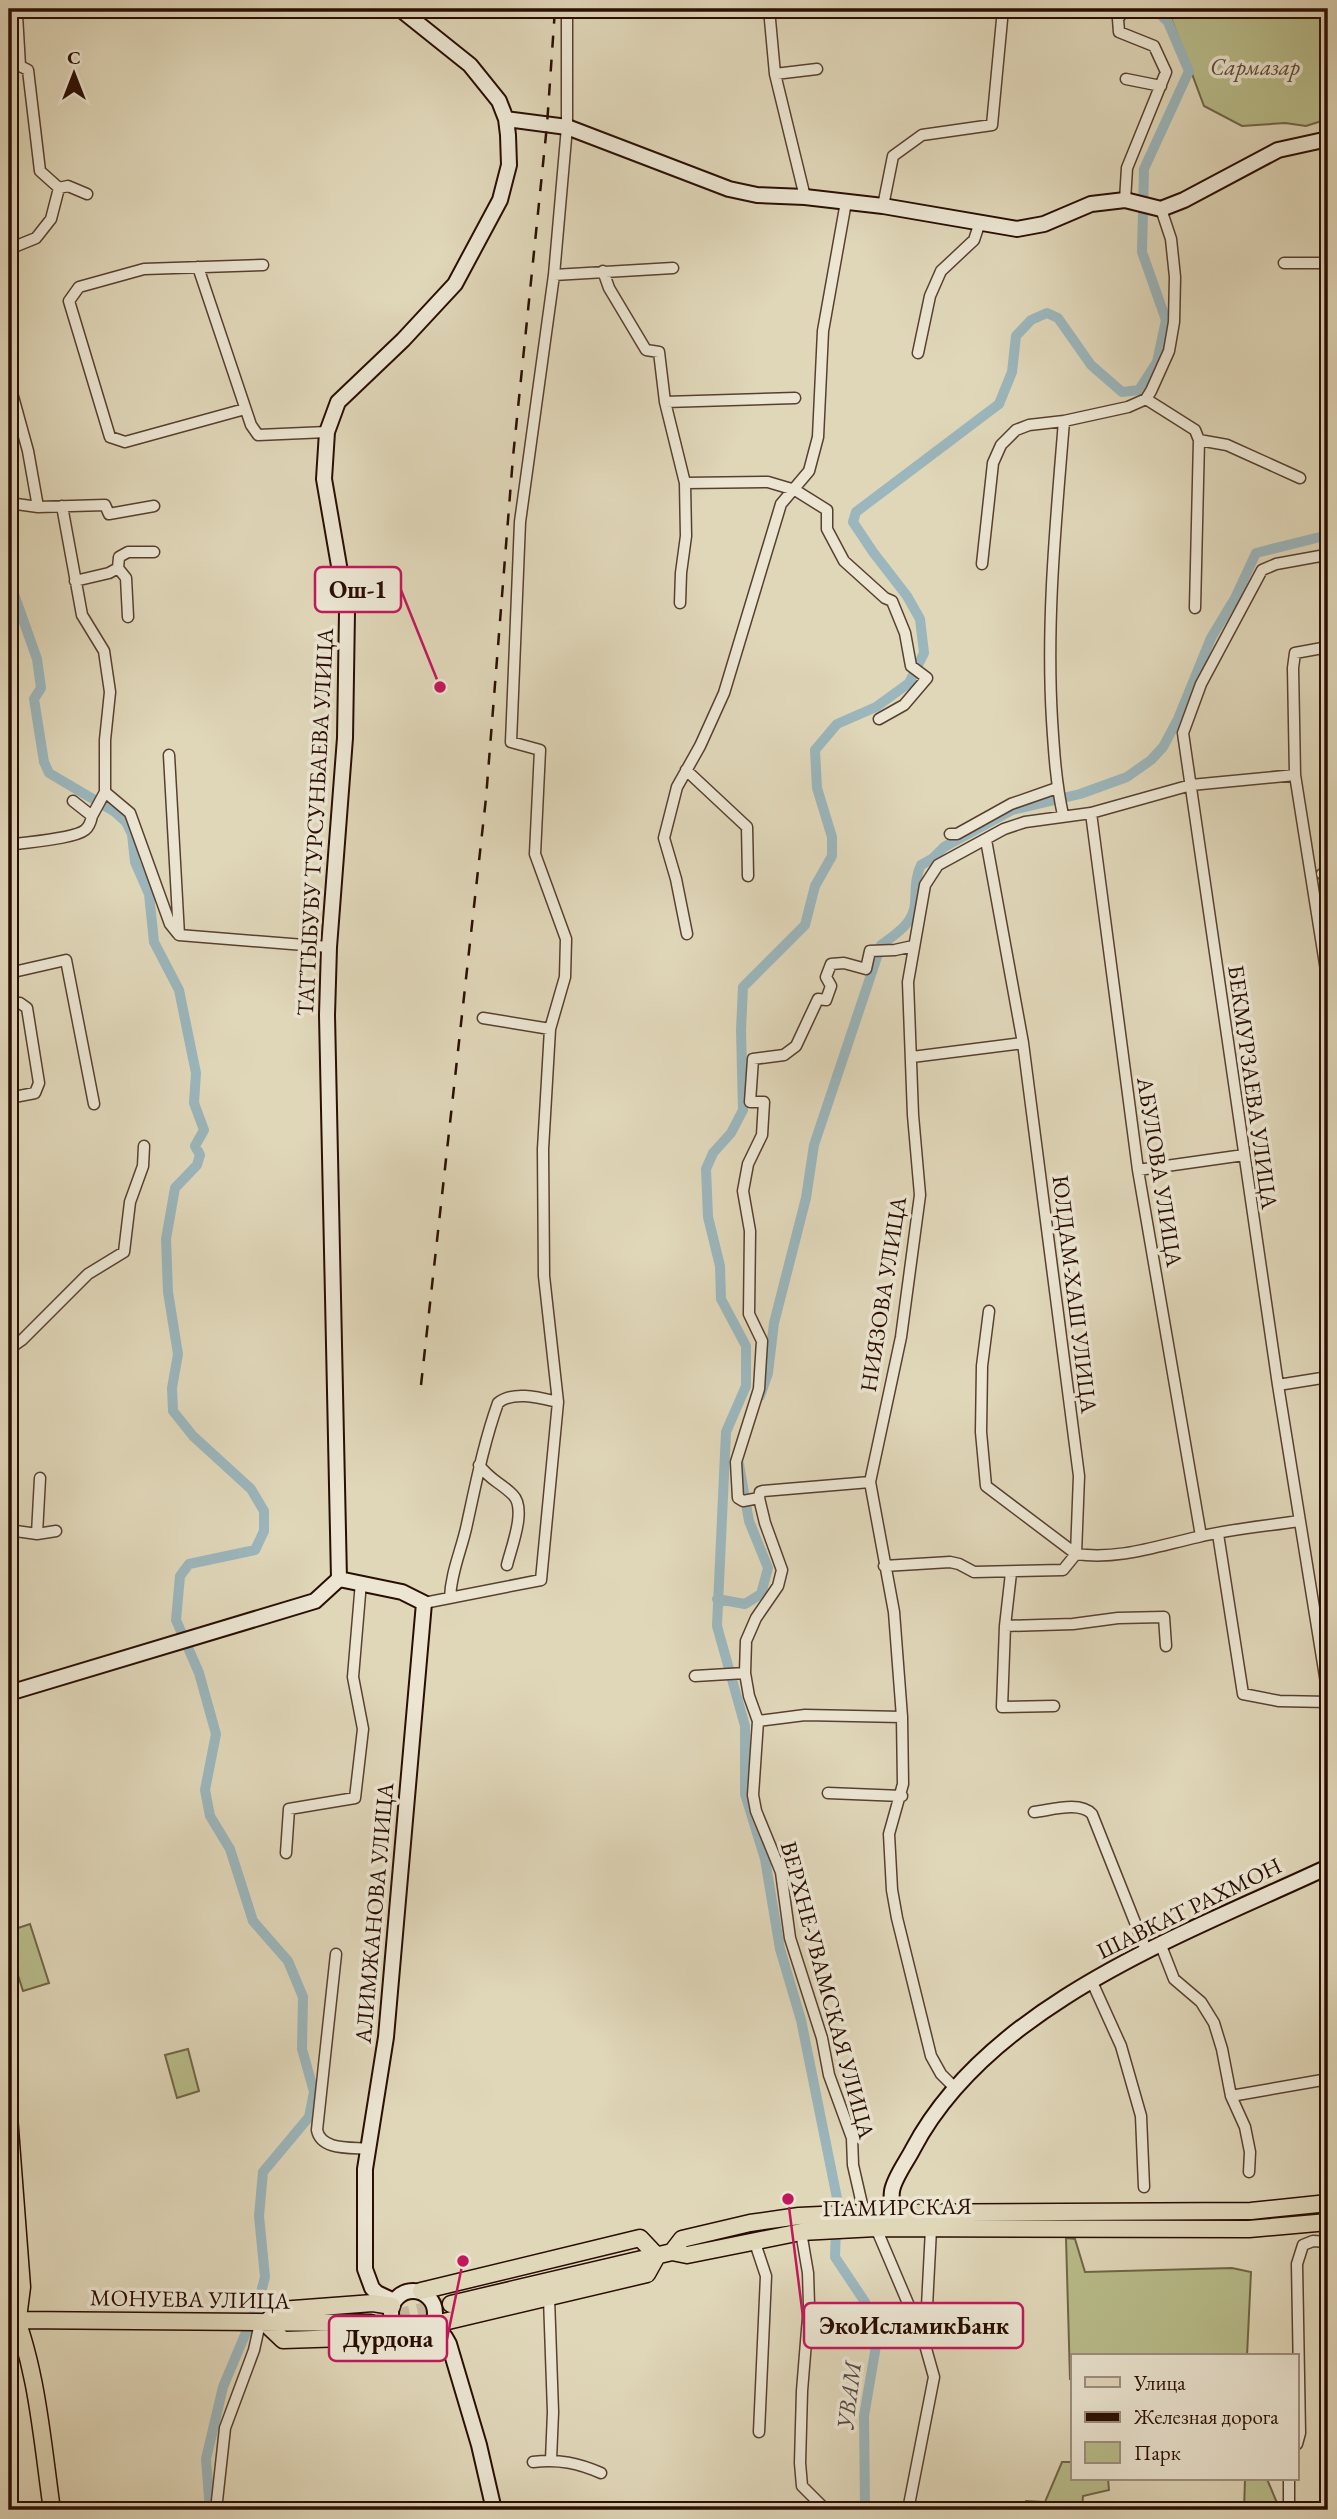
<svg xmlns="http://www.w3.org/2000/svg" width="1337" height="2519" font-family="'EB Garamond',serif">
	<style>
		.green { fill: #b8bd8b; stroke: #716647; stroke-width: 2 }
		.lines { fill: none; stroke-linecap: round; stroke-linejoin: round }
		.canal { stroke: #9bb6bc; stroke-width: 10 }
		.primary-tunnel { stroke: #c5b99e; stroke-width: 16; stroke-dasharray: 16 8; stroke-linecap: butt }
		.street-casing { stroke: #584030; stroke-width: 13 }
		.secondary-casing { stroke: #2a0e03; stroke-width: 18 }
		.primary-casing { stroke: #2a0e03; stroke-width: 19 }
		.street { stroke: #ebe5d2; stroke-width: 10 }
		.secondary { stroke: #ebe5d2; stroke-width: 14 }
		.primary { stroke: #e0d7b9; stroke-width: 16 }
		.rail { stroke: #2a0e03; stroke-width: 2.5; stroke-dasharray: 12 12; stroke-linecap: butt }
		.labels { text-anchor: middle; stroke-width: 7; stroke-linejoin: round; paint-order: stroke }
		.park-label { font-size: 23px; font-style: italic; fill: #5c4b33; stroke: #ebe5d2 }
		.street-label { font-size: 23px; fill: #2a0e03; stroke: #ebe5d2 }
		.water-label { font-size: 24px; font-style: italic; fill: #524944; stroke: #ebe5d2 }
		.leader { fill: none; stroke: #c2185b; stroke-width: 2.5 }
		.callout-dot { fill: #c2185b; stroke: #ebe5d2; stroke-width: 2.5 }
		.callout { fill: #ebe5d2; stroke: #c2185b; stroke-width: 2.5 }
		.callout-label { font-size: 24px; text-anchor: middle; font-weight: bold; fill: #2a0e03 }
	</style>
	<rect width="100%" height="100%" fill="#e0d7b9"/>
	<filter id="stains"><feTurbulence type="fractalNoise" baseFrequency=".00286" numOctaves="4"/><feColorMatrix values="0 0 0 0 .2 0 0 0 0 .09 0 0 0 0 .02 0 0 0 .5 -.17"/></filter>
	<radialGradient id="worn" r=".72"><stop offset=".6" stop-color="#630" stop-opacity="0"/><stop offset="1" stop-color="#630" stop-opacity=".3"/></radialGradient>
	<!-- green -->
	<path class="green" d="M1163 9H1328V119L1306 126 1285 123 1242 126 1204 106 1170 15Z
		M30 1924 49 1983 23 1991 9 1947V1931Z
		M188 2049 199 2091 177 2098 165 2055Z
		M1328 2210V2216L1254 2224H967V2218Z
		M1066 2238 1075 2239 1085 2272 1232 2268 1251 2272 1247 2356H1073V2379H1070Z
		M1062 2462H1073V2479H1108L1109 2490 1083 2496 1082 2510H1024L1026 2501 1045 2502Z
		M1245 2479H1267L1280 2510H1244Z"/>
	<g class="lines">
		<!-- canal -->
		<path class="canal" d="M9 580 37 659 41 688 34 699 44 762 49 773 115 812 126 822 132 834 135 862 149 894 154 942 179 990 196 1073 194 1103 204 1130 195 1146 200 1155 197 1165 175 1188 166 1239 168 1292 178 1354 172 1388 173 1411 193 1436 251 1489 264 1511V1531L255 1550 189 1564 180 1576 176 1620 199 1673 216 1734 205 1790 210 1816 230 1849 253 1921 288 1961 303 1997 302 2049 314 2092 309 2117 263 2172 259 2216 265 2277 258 2304 223 2387 206 2459 210 2510
			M760 1396 768 1373 774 1323 806 1198 814 1145 881 945C896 934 914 923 915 903 916 889 915 877 921 865L932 859 944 847 1012 810 1080 794 1127 777 1151 760 1163 747 1178 719 1211 638 1235 598 1256 553 1328 535
			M717 1599 745 1604 761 1594 768 1568 749 1521 739 1464
			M865 2510 864 2416 877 2340 865 2302 835 2257 837 2198 801 2020 780 1949 765 1859 745 1794V1726L717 1626 726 1432 746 1386V1346L721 1299 720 1266 708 1217 706 1169 713 1153 731 1133 743 1110 741 1030 743 987 805 925 815 886 832 856V837L817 788 815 750 837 724 876 707 909 683 924 653 920 619 907 596 873 552 853 522 856 512 999 404 1012 372 1016 336 1031 320 1047 313 1058 318 1091 365 1122 392 1139 390 1157 362 1166 320 1142 252 1144 169 1189 71 1168 22 1155 9"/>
		<!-- primary-tunnel -->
		<path class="primary-tunnel" d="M371 2323 451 2304"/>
		<!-- street casing -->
		<g class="street-casing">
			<path id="street" d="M21 9 17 15 20 66 28 70 40 171 59 188 68 186 87 194
				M769 9 775 74 805 197
				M1125 9 1118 19 1119 32 1154 46 1166 72 1127 168 1125 200
				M775 74 817 69
				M1126 79 1161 86
				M883 206 893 156 922 135 992 125 1003 9
				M9 249 36 238 51 219 59 188
				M1284 263H1328
				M198 267 251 425 258 435 327 432
				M603 271 609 288 646 350 659 352 665 402 685 483 686 536 681 573 680 603
				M554 275 673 268
				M918 353 930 296 941 271 974 240 980 222
				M9 382 28 451 38 507
				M1146 399 1195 430 1199 440 1195 608
				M665 402 795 398
				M245 409 125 442 110 437 69 301 79 287 144 269 263 265
				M1199 440 1227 445 1300 478
				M685 483 768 482 795 490 827 510V529L844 561 885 598 892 601 905 633 911 666 927 678 904 705 879 719
				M9 503 38 507 105 505 109 514 154 506
				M62 506 82 615 104 651 110 692 105 740V792L92 816
				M1328 562 1320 556 1276 564 1262 570 1201 684 1183 733 1278 1385 1328 1695
				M982 564 993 463 1001 445 1016 430 1029 425 1064 421 1128 407 1146 399 1151 391 1169 351 1174 322 1175 277 1171 239 1161 209
				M118 568 126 578 128 617
				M75 581 109 573 118 568 119 557 128 552H154
				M1328 647 1295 653 1293 668 1295 775 1328 983
				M169 755 179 935 329 947
				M686 770 747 827 748 876
				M105 792 130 813 170 924 178 934
				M1091 813 1138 1170 1201 1536
				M1063 815C1056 783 1054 752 1052 720 1046 620 1056 521 1064 421
				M950 834H957L1011 804 1057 788
				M9 845C25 842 74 839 85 830 89 827 91 821 92 816L73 801
				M1322 874 1328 873
				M687 934 676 879 664 838 677 787 700 746 724 693 781 504 809 471 818 437 823 331 846 202
				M9 973 66 960 94 1104
				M9 1005 20 1003 27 1008 39 1083 35 1093 9 1098
				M483 1018 550 1029
				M912 1057 1023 1043
				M1138 1170 1244 1155
				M989 1311 982 1366 981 1432 986 1486 1076 1554C1119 1560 1157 1546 1198 1537 1231 1529 1266 1526 1299 1521
				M9 1349 22 1340 88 1274 124 1252 130 1202 143 1166 144 1146
				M1278 1385 1328 1377
				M479 1465C491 1481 500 1482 513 1495 527 1509 511 1548 507 1565
				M870 1482 763 1491 760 1492 759 1498 743 1501 738 1498 736 1462 759 1389 762 1341 749 1314 750 1231 743 1191 748 1164 762 1135 764 1102H750L753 1059 784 1055 796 1046 818 999 826 1000 831 986 826 977 831 964 844 963 866 969 870 951 895 950 913 946
				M759 1498 765 1523 782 1570 778 1586 756 1618 746 1641 745 1673 749 1696 758 1721 753 1795 756 1811 781 1872 790 1938 822 2038 829 2075 852 2138 853 2165 864 2213
				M9 1530 37 1534 56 1531
				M37 1534 40 1478
				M1218 1534 1243 1694 1279 1701 1328 1702
				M884 1566 950 1562 959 1564 974 1572 1063 1570 1076 1554 1079 1476 1023 1043 986 840
				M1011 1573 1005 1626 1002 1707 1054 1706
				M450 1598C451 1571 462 1549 467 1524 476 1483 484 1442 498 1403 513 1390 541 1398 558 1402
				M424 1603 541 1580 558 1402 544 1276 543 1149 550 1029 565 977 566 939 535 854 540 750 511 742 520 522 554 275 567 127V9
				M1005 1626 1073 1624 1118 1618 1164 1617 1166 1646
				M695 1676 745 1673
				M758 1721 805 1715 902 1717
				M828 1793 902 1796
				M1034 1812C1052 1810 1079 1801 1092 1814L1146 1950
				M286 1853 289 1809 355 1798 363 1729 353 1677 361 1582
				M1160 1943 1174 1979 1201 2002 1214 2023 1222 2049 1231 2096 1245 2127 1250 2152 1249 2172
				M336 1954 317 2130C321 2151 352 2147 370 2149
				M1092 1982 1121 2046 1141 2116 1144 2187
				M955 2088 941 2074 931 2056 897 1918 892 1890 889 1834 903 1784 902 1717 894 1612 870 1482 901 1337 920 1195 913 1115 908 982 925 885 938 865 1004 829 1025 822 1091 813 1191 785 1295 775
				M1231 2096 1328 2079
				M876 2228 924 2341
				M801 2232 808 2273 809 2305 802 2391 800 2463 802 2486 826 2510
				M754 2240 766 2276 759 2432
				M549 2298 553 2412 551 2460
				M1297 2444 1300 2433 1297 2264 1303 2245 1313 2241 1328 2242
				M533 2462C559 2459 578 2463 601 2473
				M1289 2479V2510
				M216 2510 225 2428 254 2350 260 2323
				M908 2510 934 2377 925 2345 931 2229"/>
		</g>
		<!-- secondary casing -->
		<g class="secondary-casing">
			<path id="secondary" d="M506 119 567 127 729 189 757 195 805 197 883 206 1017 229 1044 224 1091 204 1125 200 1161 209 1184 200 1278 150 1328 139
				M339 1579 327 1015 329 947 345 738 347 612 324 479 327 432 338 402 403 340 455 284 500 200 509 165 508 135 506 119 499 101 470 65 400 9
				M339 1579 402 1592 424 1603 386 2037 365 2169V2269L372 2288 377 2293 394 2301
				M9 1693 315 1601 339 1579
				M892 2213C892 2206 891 2198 892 2191 894 2178 907 2161 913 2149 990 2003 1187 1933 1328 1867
				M391 2313a22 22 0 1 1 44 0a22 22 0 1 1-44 0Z
				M430 2328 445 2337 449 2344 479 2445 494 2510"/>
		</g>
		<!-- primary casing -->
		<g class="primary-casing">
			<path id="primary" d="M9 2116 22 2287 18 2318
				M672 2252 682 2239 750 2223 799 2216 864 2213 1251 2211 1328 2203
				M421 2291 640 2238 657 2256
				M9 2300C37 2365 42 2440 52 2510
				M451 2304 672 2252 687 2255 801 2232 876 2228 1249 2229 1328 2222
				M17 2320 371 2323
				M265 2323 283 2340 378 2337 404 2333
				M265 2323 280 2310 373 2303 392 2306
				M431 2325 647 2274 657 2256"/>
		</g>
		<!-- street -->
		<use href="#street" class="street"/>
		<!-- secondary -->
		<use href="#secondary" class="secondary"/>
		<!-- primary -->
		<use href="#primary" class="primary"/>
		<!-- rail -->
		<path class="rail" d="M421 1385 486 798 513 457 547 125 555 9"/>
	</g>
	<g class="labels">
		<!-- park labels -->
		<g class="park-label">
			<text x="1255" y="75">Сармазар</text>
		</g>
		<!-- street labels -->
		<g class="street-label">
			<text transform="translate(315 822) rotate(-87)" y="8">ТАТТЫБУБУ ТУРСУНБАЕВА УЛИЦА</text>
			<text transform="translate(1253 1087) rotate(82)" y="8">БЕКМУРЗАЕВА УЛИЦА</text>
			<text transform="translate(1160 1172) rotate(81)" y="8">АБУЛОВА УЛИЦА</text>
			<text transform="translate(883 1294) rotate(-81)" y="8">НИЯЗОВА УЛИЦА</text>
			<text transform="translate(1075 1294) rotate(83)" y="8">ЮЛДАМ-ХАШ УЛИЦА</text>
			<text transform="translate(1189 1908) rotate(-26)" y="8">ШАВКАТ РАХМОН</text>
			<text transform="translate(374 1913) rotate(-85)" y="8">АЛИМЖАНОВА УЛИЦА</text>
			<text transform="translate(828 1990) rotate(75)" y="8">ВЕРХНЕ-УВАМСКАЯ УЛИЦА</text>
			<text transform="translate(897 2207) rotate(-1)" y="8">ПАМИРСКАЯ</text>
			<text transform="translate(190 2299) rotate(1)" y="8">МОНУЕВА УЛИЦА</text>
		</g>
		<!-- water labels -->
		<g class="water-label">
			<text transform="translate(849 2396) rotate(-83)" y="8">УВАМ</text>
		</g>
	</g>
	<!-- callouts -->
	<path class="leader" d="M440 687L401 590M788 2199L804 2325M463 2261L447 2339"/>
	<g class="callout-dot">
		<circle cx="440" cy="687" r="7"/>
		<circle cx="788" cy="2199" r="7"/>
		<circle cx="463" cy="2261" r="7"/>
	</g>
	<g class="callout">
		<rect x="315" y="567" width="86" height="45" rx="7"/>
		<rect x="804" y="2303" width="219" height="45" rx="7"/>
		<rect x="329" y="2316" width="118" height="45" rx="7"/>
	</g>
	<g class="callout-label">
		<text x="358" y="598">Ош-1</text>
		<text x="914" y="2334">ЭкоИсламикБанк</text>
		<text x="388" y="2347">Дурдона</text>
	</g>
	<!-- margin -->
	<rect width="1337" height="2519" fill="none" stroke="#e0d7b9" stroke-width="35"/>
	<rect x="10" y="10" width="1316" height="2498" fill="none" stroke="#2a0e03" stroke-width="3.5"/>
	<rect x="18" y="18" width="1302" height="2484" fill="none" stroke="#2a0e03" stroke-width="2"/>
	<!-- legend -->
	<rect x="1071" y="2354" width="228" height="126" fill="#ebe5d2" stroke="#9e8f7f" stroke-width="2"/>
	<rect x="1085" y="2377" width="35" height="10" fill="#e0d7b9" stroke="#9e8f7f" stroke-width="2"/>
	<text x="1134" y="2390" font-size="21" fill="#2a0e03">Улица</text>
	<rect x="1085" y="2412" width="35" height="10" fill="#2a0e03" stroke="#9e8f7f" stroke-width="2"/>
	<text x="1134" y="2424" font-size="21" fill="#2a0e03">Железная дорога</text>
	<rect x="1085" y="2442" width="35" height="21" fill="#b8bd8b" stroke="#9e8f7f" stroke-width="2"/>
	<text x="1134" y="2460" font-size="21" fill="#2a0e03">Парк</text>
	<!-- north arrow -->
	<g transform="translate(74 74)" stroke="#ebe5d2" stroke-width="5" paint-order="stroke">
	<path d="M0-5L12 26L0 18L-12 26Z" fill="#2a0e03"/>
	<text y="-10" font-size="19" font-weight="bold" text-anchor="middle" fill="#2a0e03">С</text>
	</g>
	<rect width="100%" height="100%" filter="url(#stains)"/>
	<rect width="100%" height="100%" fill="url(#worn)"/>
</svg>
